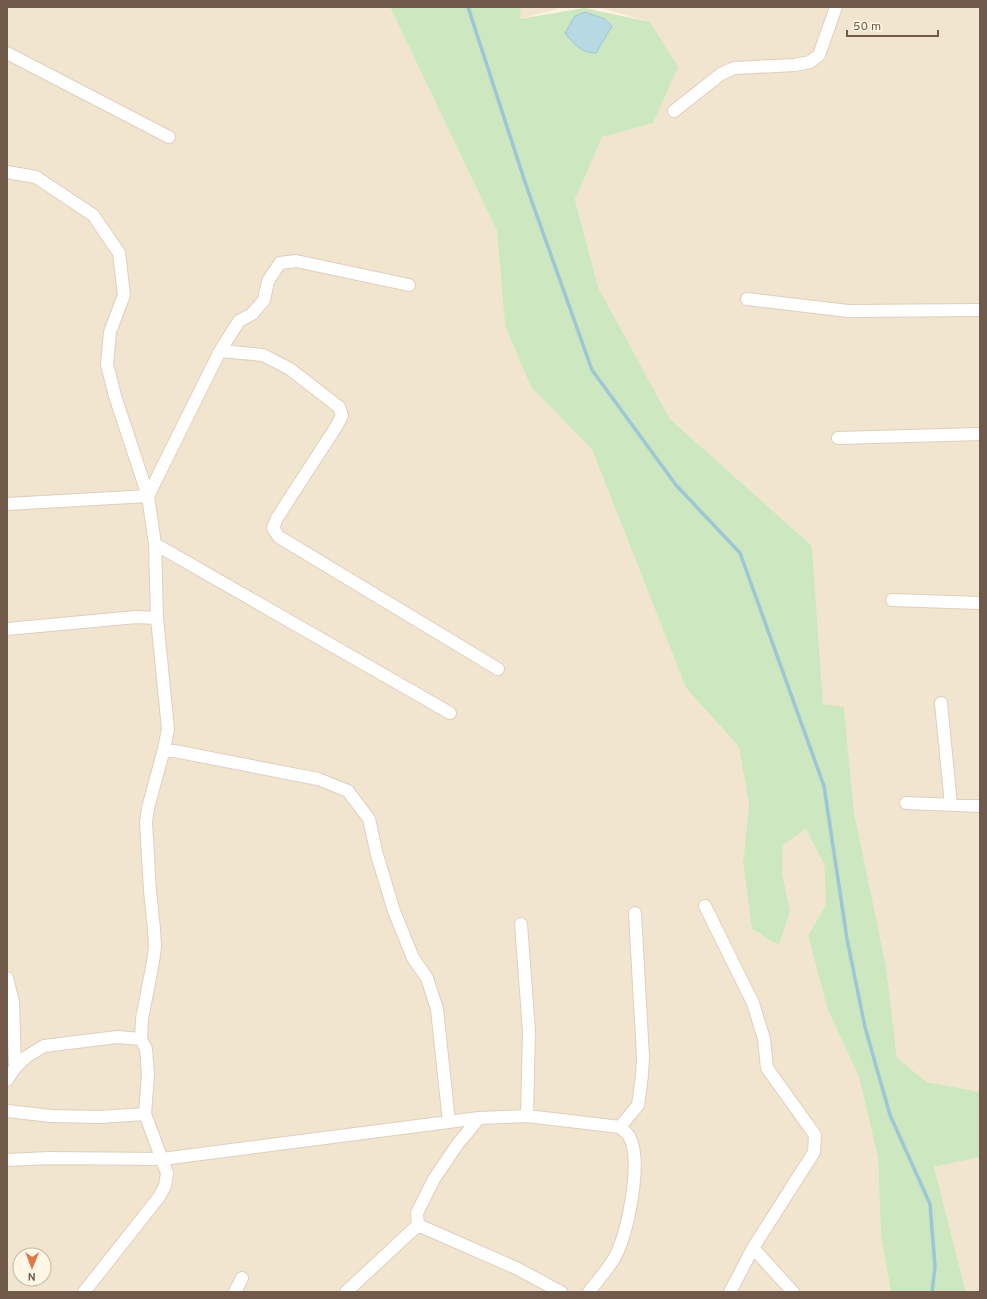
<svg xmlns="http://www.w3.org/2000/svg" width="987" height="1299" font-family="Overpass,sans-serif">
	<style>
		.residential { fill: #f2e5cf; fill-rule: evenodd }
		.green { fill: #cde7c0 }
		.water { fill: #b6d9e3; stroke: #9dc7d5 }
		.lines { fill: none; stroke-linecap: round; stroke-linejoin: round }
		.stream { stroke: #9dc7d5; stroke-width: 3.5 }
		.street-casing { stroke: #dfcfbd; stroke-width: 14 }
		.street { stroke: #fff; stroke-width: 12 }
	</style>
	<rect width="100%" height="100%" fill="#fbf3e0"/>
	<!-- residential -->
	<path class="residential" d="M7 7H390L497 231 505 326 531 387 592 448 686 688 739 747 749 805 743 863 752 929 779 944 790 912 782 872 783 845 806 829 824 864 826 905 808 935 827 1008 859 1077 878 1158 881 1236 891 1292H7ZM20 1255H44V1279H20Z
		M521 7H564L520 19Z
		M597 7H980V1092L927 1082 897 1058 886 966 854 812 844 707 823 704 812 546 670 419 598 287 575 198 602 137 652 123 650 22Z
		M980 1157V1292H966L934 1167Z"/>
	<!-- green -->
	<path class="green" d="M390 7H521L520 19 584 8 650 22 678 67 653 123 602 137 575 199 598 287 670 419 812 546 823 704 844 707 854 812 886 966 897 1058 927 1082 980 1092V1157L934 1167 966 1292H891L881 1236 878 1158 859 1077 827 1008 808 935 826 905 824 864 806 829 783 845 782 872 790 912 779 945 752 929 743 863 749 805 739 747 686 688 592 449 531 387 505 326 497 231Z"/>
	<!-- water -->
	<path class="water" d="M585 12 605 19 612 26 596 53C581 53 574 44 565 33L575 16Z"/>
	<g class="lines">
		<!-- stream -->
		<path class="stream" d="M468 7 526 185 592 370 676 485 740 553 824 786 847 939 865 1027 890 1115 930 1204 935 1267 932 1292"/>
		<!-- street casing -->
		<g class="street-casing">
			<path id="street" d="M7 53 169 137
				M674 111 721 74 734 68 795 65 810 62 819 55 836 7
				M7 172 36 177 93 215 119 253 124 295 110 332 107 364 115 396 148 496 155 544 157 618
				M747 299 848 311 980 310
				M220 351 263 355 290 369 339 407 342 416 336 427 277 518 273 528 279 537 498 669
				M838 438 980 434
				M7 504 148 496 220 351 239 321 252 314 264 300 268 281 280 263 296 261 409 285
				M155 544 450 713
				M892 600 980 603
				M7 629 136 617 157 618 168 729 164 749 148 808 146 822 150 891 154 929 155 947 153 962 142 1019 141 1039 146 1049 148 1074 145 1114 167 1173 165 1186 159 1197 84 1292
				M941 703 951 805
				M164 749 318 779 348 791 369 819 377 855 394 911 413 958 427 978 437 1009 449 1122
				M906 803 980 806
				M705 906 753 1003 764 1039 767 1068 815 1135 814 1152 753 1248 730 1292
				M521 924 529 1031 527 1116
				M7 978 13 1002 15 1068 7 1080
				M15 1068 26 1057 44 1046 117 1037 141 1039
				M7 1111 51 1116 99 1117 145 1114
				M620 1127 638 1105 642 1075 643 1057 635 913
				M7 1160 49 1158 162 1159 479 1118
				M418 1225 417 1213 434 1179 457 1145 479 1118 527 1116 620 1127C623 1130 627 1133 629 1136 643 1160 628 1230 616 1255 610 1267 597 1281 589 1292
				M418 1225 516 1268 561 1292
				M753 1248 793 1292
				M235 1292 242 1278
				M346 1292 418 1225"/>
		</g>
		<!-- street -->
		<use href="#street" class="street"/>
	</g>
	<!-- border -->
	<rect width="987" height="1299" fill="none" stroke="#715a49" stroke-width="16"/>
	<!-- north arrow -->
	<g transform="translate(32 1267) rotate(181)"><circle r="19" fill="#fef7e6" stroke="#c6b8a7"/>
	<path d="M0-3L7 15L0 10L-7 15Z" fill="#e17749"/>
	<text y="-6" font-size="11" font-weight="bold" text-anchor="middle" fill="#715a49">N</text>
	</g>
	<!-- scale -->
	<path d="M847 30v6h91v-6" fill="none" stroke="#715a49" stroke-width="2"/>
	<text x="853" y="30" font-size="12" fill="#715a49" stroke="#fef7e6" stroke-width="3" paint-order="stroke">50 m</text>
</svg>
